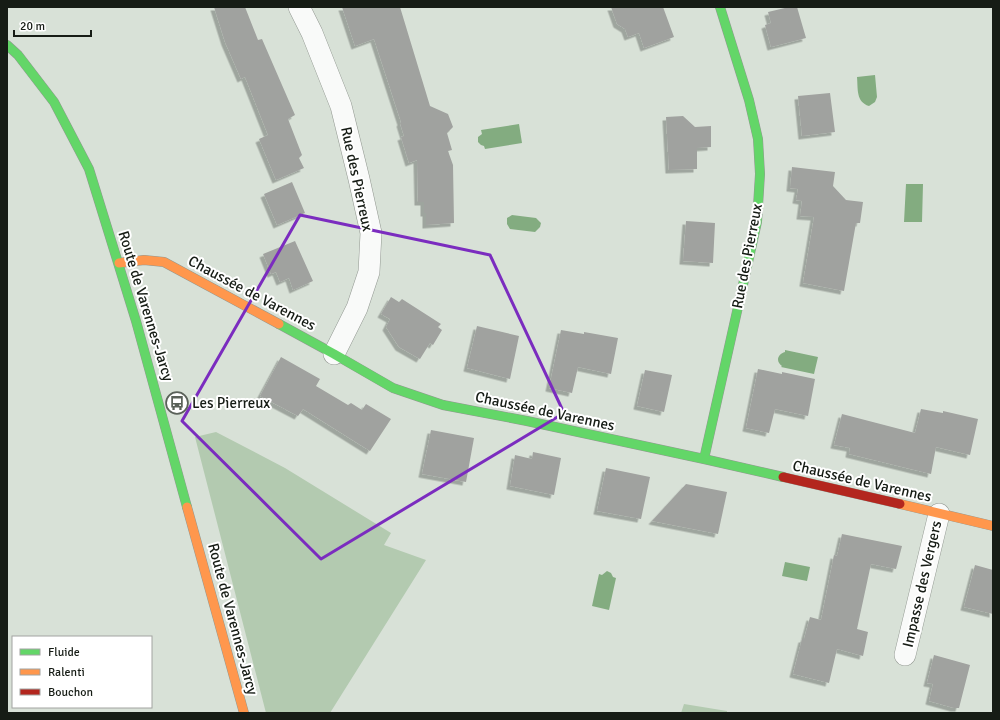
<svg xmlns="http://www.w3.org/2000/svg" width="1000" height="720" font-family="Signika,sans-serif">
	<style>
		.green { fill: #b3cab0 }
		.water { fill: #83ac80 }
		.building { fill: #a0a29f; filter: url(#shadow) }
		.lines { fill: none; stroke-linecap: round; stroke-linejoin: round }
		.street-casing { stroke: #929891; stroke-width: 22 }
		.fast-casing { stroke: #929891; stroke-width: 10 }
		.slow-casing { stroke: #929891; stroke-width: 10 }
		.jam-casing { stroke: #929891; stroke-width: 10 }
		.street { stroke: #f9faf9; stroke-width: 21 }
		.fast { stroke: #63d668; stroke-width: 9 }
		.slow { stroke: #ff974d; stroke-width: 9 }
		.jam { stroke: #b3261e; stroke-width: 9 }
		.marked { fill: none; stroke: #7b2cbf; stroke-width: 3; stroke-linejoin: round }
		.labels { text-anchor: middle; stroke-width: 4; stroke-linejoin: round; paint-order: stroke }
		.street-label { font-size: 15px; fill: #161c15; stroke: #fff }
		.poi-label { font-size: 15px; fill: #161c15; stroke: #fff; text-anchor: start }
	</style>
	<defs>
		<filter id="shadow"><feDropShadow dx="-3.5" dy="3.5" stdDeviation="0" flood-color="#0004"/></filter>
	</defs>
	<rect width="100%" height="100%" fill="#d8e1d7"/>
	<!-- green -->
	<path class="green" d="M216 432 285 468 391 533 384 545 426 560 330 713H266L195 437Z
		M684 704 727 711V713H681Z"/>
	<!-- water -->
	<path class="water" d="M875 75 877 97 875 102 869 106C856 102 858 89 857 77Z
		M519 124 522 143 485 149 484 146 481 145 478 142V137L482 134 481 130Z
		M906 184H923L922 222H904Z
		M512 215 536 218 541 223 540 227 535 232 510 229 507 224V218Z
		M785 350 818 357 814 374 781 367 782 366C775 361 778 354 785 352Z
		M785 562 810 567 807 581 782 576Z
		M607 571 611 573 613 577 616 578 609 610 592 606 599 574 602 575Z"/>
	<!-- building -->
	<path class="building" d="M214 7H245L258 40 262 39 295 115 288 119 302 155 299 158 304 168 276 180 259 139 268 135 245 77 241 79 225 42Z
		M342 7H400L430 106 448 114 453 127 447 133 452 150 448 151 453 165 454 223 426 225V213H424V202H418L417 160 409 163 401 137 404 136 400 123 401 122 374 39 355 46Z
		M611 7H663L674 37 644 48 639 33 628 37 625 29 617 24Z
		M789 7H797L806 38 771 47 765 25 771 23 768 12Z
		M830 93 835 132 802 136 798 96Z
		M683 116 695 127 711 126V147L697 148V169L669 170 666 117Z
		M792 167 835 172 833 186 846 200 863 202 860 223H856L844 291 803 283 814 217 800 216 802 201 796 200 798 189 790 188Z
		M292 182 305 213 277 225 264 194Z
		M686 221 715 223 713 263 683 261Z
		M295 241 313 281 293 290 289 278 280 282 276 272 271 274 263 254Z
		M391 297 399 302 402 299 441 324 438 327 442 330 433 345 430 343 420 359 399 347 386 327 390 319 381 314Z
		M477 326 519 336 510 379 467 368Z
		M561 330 584 334V332L618 338 611 374 578 367 572 393 549 388Z
		M281 357 320 379 316 386 348 405 351 403 362 410 366 404 391 419 370 451 303 409 298 416 260 396Z
		M758 369 782 374V372L815 379 808 416 775 409 769 433 746 428Z
		M645 370 672 375 664 412 637 406Z
		M921 409 943 413V411L978 419 970 455 936 447 931 474 849 454 850 448 834 445 842 414 915 433Z
		M431 430 474 438 466 482 422 474Z
		M533 452 561 458 554 495 510 486 515 455 532 459Z
		M606 468 650 477 641 519 597 511Z
		M686 484 727 492 718 534 652 521Z
		M842 534 902 546 896 569 871 564 857 629 868 632 863 656 837 649 829 683 793 674 802 639H804L810 617 821 620 834 555 837 556Z
		M975 565 993 570V614L964 607Z
		M934 655 970 665 959 708H954L929 701 933 684 927 683Z"/>
	<g class="lines">
		<!-- street casing -->
		<g class="street-casing">
			<path id="street" d="M299 7 312 33 341 106 359 179 371 233 369 272 357 308 334 354
				M905 655 939 514"/>
		</g>
		<!-- fast casing -->
		<g class="fast-casing">
			<path id="fast" d="M7 45 18 55 54 102 89 169 136 321 187 507
				M279 324 334 354 393 388 443 405 527 421 704 459 783 477
				M704 459 757 222 760 174 758 139 749 100 720 7"/>
		</g>
		<!-- slow casing -->
		<g class="slow-casing">
			<path id="slow" d="M119 263 144 260 164 262 279 324
				M900 504 993 526
				M187 507 244 713"/>
		</g>
		<!-- jam casing -->
		<g class="jam-casing">
			<path id="jam" d="M783 477 900 504"/>
		</g>
		<!-- street -->
		<use href="#street" class="street"/>
		<!-- fast -->
		<use href="#fast" class="fast"/>
		<!-- slow -->
		<use href="#slow" class="slow"/>
		<!-- jam -->
		<use href="#jam" class="jam"/>
	</g>
	<!-- marked area -->
	<path class="marked" d="M300 215 490 255 564 413 321 559 182 421Z"/>
	<!-- icons -->
	<defs>
		<g id="bus-ring" transform="scale(1.15)"><circle r="9.5" fill="#fff" stroke="#5a6159" stroke-width="1.5"/><path d="M-5-6H5V4H4V6H2V4H-2V6H-4V4H-5ZM-3.5-4V0h7V-4ZM-3.5 1.2v1.5H-2V1.2ZM2 1.2v1.5H3.5V1.2Z" fill="#5a6159"/></g>
	</defs>
	<g fill-rule="evenodd">
		<use href="#bus-ring" x="177" y="403"/>
	</g>
	<g class="labels">
		<!-- street labels -->
		<g class="street-label">
			<text transform="translate(357 179) rotate(78)" y="5">Rue des Pierreux</text>
			<text transform="translate(747 256) rotate(-79)" y="5">Rue des Pierreux</text>
			<text transform="translate(252 293) rotate(28)" y="5">Chaussée de Varennes</text>
			<text transform="translate(146 306) rotate(73)" y="5">Route de Varennes-Jarcy</text>
			<text transform="translate(545 411) rotate(12)" y="5">Chaussée de Varennes</text>
			<text transform="translate(862 481) rotate(13)" y="5">Chaussée de Varennes</text>
			<text transform="translate(922 584) rotate(-77)" y="5">Impasse des Vergers</text>
			<text transform="translate(233 619) rotate(75)" y="5">Route de Varennes-Jarcy</text>
		</g>
		<!-- poi labels -->
		<g class="poi-label">
			<text x="192" y="408">Les Pierreux</text>
		</g>
	</g>
	<!-- border -->
	<rect width="1000" height="720" fill="none" stroke="#161c15" stroke-width="16"/>
	<!-- legend -->
	<rect x="12" y="636" width="140" height="72" fill="#ffffff" stroke="#a2a4a1"/>
	<rect x="20" y="649" width="20" height="6" fill="#63d668" stroke="#a2a4a1"/>
	<text x="48" y="656" font-size="12" fill="#161c15">Fluide</text>
	<rect x="20" y="669" width="20" height="6" fill="#ff974d" stroke="#a2a4a1"/>
	<text x="48" y="676" font-size="12" fill="#161c15">Ralenti</text>
	<rect x="20" y="689" width="20" height="6" fill="#b3261e" stroke="#a2a4a1"/>
	<text x="48" y="696" font-size="12" fill="#161c15">Bouchon</text>
	<!-- scale -->
	<path d="M14 30v6h77v-6" fill="none" stroke="#161c15" stroke-width="2"/>
	<text x="20" y="30" font-size="12" fill="#161c15" stroke="#ffffff" stroke-width="3" paint-order="stroke">20 m</text>
</svg>
